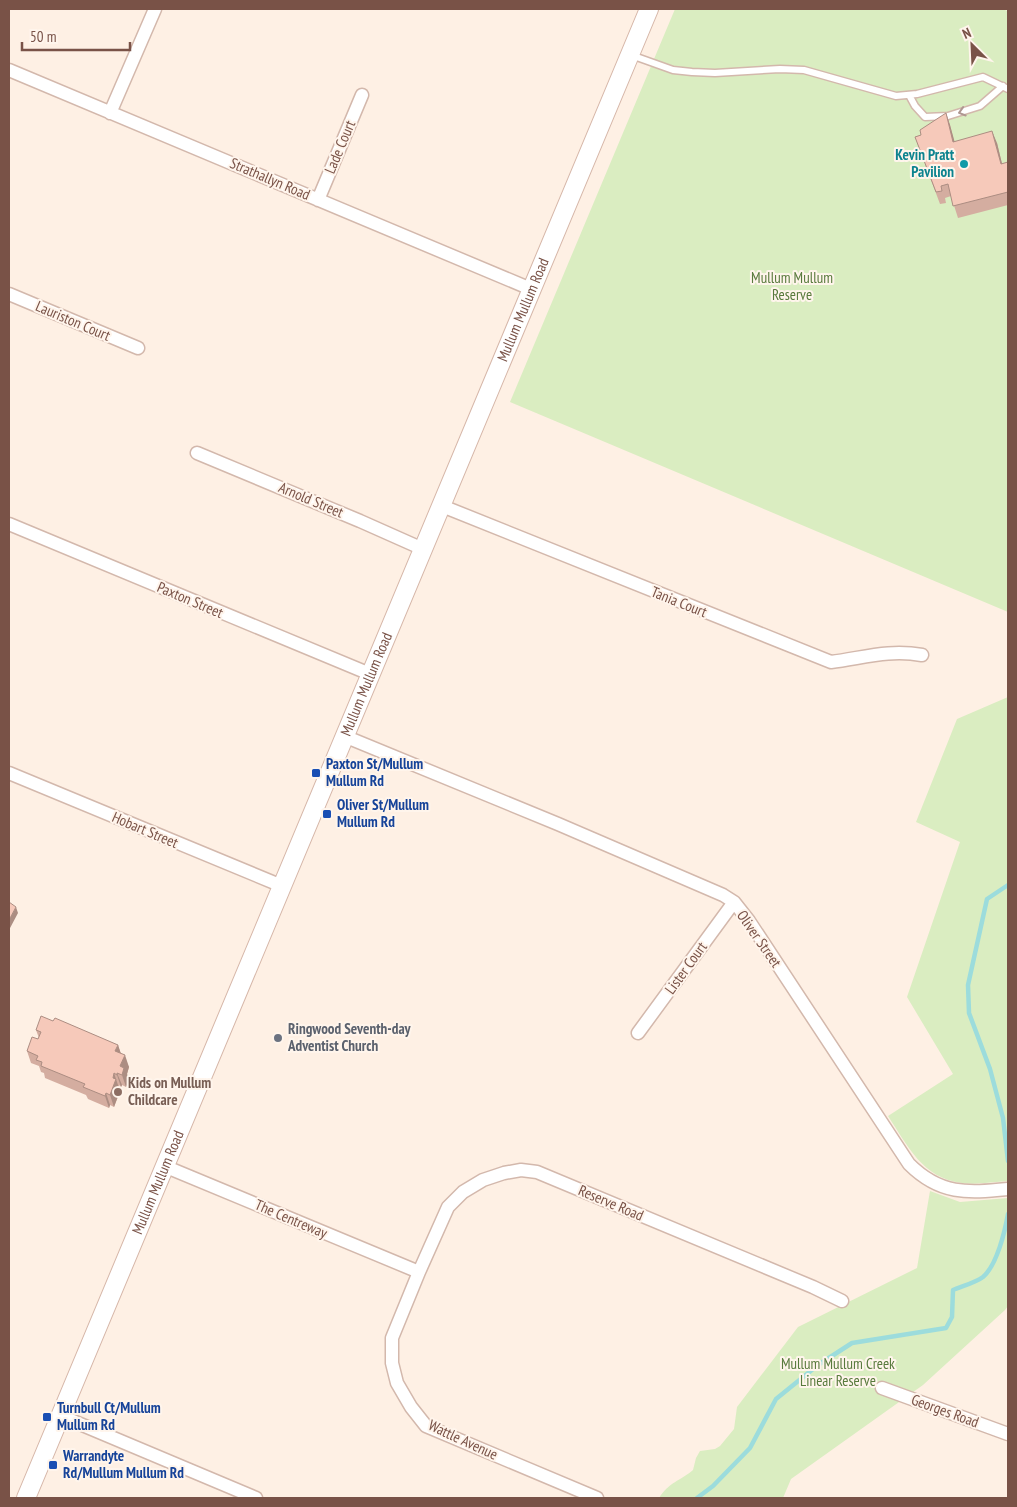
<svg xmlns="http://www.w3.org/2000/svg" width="1017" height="1507" font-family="'PT Sans Narrow',sans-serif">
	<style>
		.green { fill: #daedc1 }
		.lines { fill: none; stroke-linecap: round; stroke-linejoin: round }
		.stream { stroke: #9cdcdc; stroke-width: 4.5 }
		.lane-casing { stroke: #d3b8ac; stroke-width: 9 }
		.street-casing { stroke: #d3b8ac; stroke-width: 15 }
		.secondary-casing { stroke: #d6b7a9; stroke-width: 20 }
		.lane { stroke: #fff; stroke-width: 6 }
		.street { stroke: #fff; stroke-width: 12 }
		.secondary { stroke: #fff; stroke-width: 18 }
		.wall { fill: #d4ada0 }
		.shaded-wall { fill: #ac8d82 }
		.building { fill: #f6c9ba; stroke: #ac8d82 }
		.oneway { stroke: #af9791 }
		.culture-dot { fill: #0f9aa8; stroke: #fff5ec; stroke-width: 2 }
		.transit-dot { fill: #1a4fb4; stroke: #fff5ec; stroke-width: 2 }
		.worship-dot { fill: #6b7280; stroke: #fff5ec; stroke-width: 2 }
		.education-dot { fill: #8d6e63; stroke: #fff5ec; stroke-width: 2 }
		.labels { text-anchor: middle; stroke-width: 4; stroke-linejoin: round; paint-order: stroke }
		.street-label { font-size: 15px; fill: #795247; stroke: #fff5ec }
		.culture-label { font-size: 15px; font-weight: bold; fill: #0d838f; stroke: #fff5ec; text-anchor: end }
		.park-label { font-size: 15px; fill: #587a3c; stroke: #fff5ec }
		.transit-label { font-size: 15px; font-weight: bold; fill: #164399; stroke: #fff5ec; text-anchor: start }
		.worship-label { font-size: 15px; font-weight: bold; fill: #5b616d; stroke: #fff5ec; text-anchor: start }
		.education-label { font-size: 15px; font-weight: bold; fill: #785e54; stroke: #fff5ec; text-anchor: start }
	</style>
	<rect width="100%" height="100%" fill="#fef0e4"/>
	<!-- green -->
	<path class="green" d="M675 9H1002L1008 11V612L510 402Z
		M1008 697V1181C993 1182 977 1185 962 1183 922 1178 908 1146 888 1116L953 1074 907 997 960 842 916 822 957 719Z
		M930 1191 960 1202 1008 1198V1306L1005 1310 923 1385 791 1479 783 1498H659C669 1482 680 1481 693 1470L696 1458 700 1451 715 1449 720 1446 734 1429 737 1407 798 1327 917 1268Z"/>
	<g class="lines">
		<!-- stream -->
		<path class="stream" d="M1008 885 987 899 968 985 969 1013 990 1069 1003 1118 1008 1161
			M697 1498 713 1486 750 1448 776 1399 818 1365 852 1343 946 1328 952 1317 953 1290C962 1286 975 1283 983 1277 997 1265 1005 1231 1008 1214"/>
		<!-- lane casing -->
		<g class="lane-casing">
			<path id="lane" d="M631 55 673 70 692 72 715 73 780 69 804 70 896 96 917 94 983 77 1008 89
				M909 95 915 106 925 117 948 116 980 106 1003 86"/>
		</g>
		<!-- street casing -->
		<g class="street-casing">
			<path id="street" d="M9 70 531 289
				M110 113 155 9
				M318 200 362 95
				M9 294 138 348
				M197 453 360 521 423 549
				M442 506 831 662C863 658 889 649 922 655
				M9 524 370 674
				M344 736 558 824 723 895 734 902 749 921 909 1164C940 1195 967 1193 1008 1189
				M9 773 282 886
				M638 1033 734 902
				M164 1166 419 1272
				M882 1388 1008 1434
				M61 1416 256 1498
				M597 1498 426 1426 411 1407 397 1383 392 1363V1338L419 1272 448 1207 463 1192 483 1180 504 1173 521 1170 537 1172 813 1287 842 1301"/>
		</g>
		<!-- secondary casing -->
		<g class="secondary-casing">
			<g id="secondary">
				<path id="s1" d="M26 1498 649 9"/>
			</g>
		</g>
		<!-- lane -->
		<use href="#lane" class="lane"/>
		<!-- street -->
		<use href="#street" class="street"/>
		<!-- secondary -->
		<use href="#secondary" class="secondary"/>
	</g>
	<!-- wall -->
	<path class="wall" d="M946 113 950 125 954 141 997 143 1002 164 1008 162V205L958 218 951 196 945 198 946 203 940 204 915 137 921 135Z
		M53 1021 118 1045 121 1054 129 1067 127 1074 129 1080 126 1087 122 1085 121 1087 119 1085 120 1091 114 1107 110 1105 109 1108 88 1099 86 1095 45 1078 44 1073 41 1072 39 1066 31 1063 27 1051 38 1039 39 1038 36 1030Z"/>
	<!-- shaded-wall -->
	<path class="shaded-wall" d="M946 113 950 125 958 154 953 142Z
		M992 131 997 143 1005 176 1001 164Z
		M16 907 18 913 9 930V920Z
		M118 1045 122 1057 115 1051Z
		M125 1055 129 1067 127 1074 129 1080 126 1087 122 1075 120 1066Z
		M114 1073 120 1091 114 1107 110 1095Z
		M117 1073 122 1085 121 1087 117 1075Z
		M106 1093 110 1105 109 1108 105 1096Z"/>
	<!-- building -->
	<path class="building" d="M946 113 953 142 992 131 1001 164 1008 162V192L953 206 948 184 941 186 942 191 936 192 915 137 921 135 920 130Z
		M9 902 16 907 9 920Z
		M41 1016 53 1021 55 1018 118 1045 115 1051 125 1055 120 1066 124 1068 122 1075 117 1073V1075L114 1073 113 1078 116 1079 110 1095 106 1093 105 1096 83 1087 85 1084 41 1066 42 1062 36 1060 38 1056 27 1051 32 1037 38 1039 41 1032 36 1030Z"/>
	<!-- one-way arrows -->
	<defs><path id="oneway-chevron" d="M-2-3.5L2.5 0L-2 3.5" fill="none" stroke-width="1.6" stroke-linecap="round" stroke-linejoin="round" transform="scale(1.25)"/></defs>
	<use class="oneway" href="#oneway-chevron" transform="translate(962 112) rotate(163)"/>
	<!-- markers -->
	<circle class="culture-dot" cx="964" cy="164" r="5"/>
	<g class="transit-dot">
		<rect x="311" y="768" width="10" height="10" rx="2.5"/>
		<rect x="322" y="809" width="10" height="10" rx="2.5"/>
		<rect x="42" y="1412" width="10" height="10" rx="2.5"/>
		<rect x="48" y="1460" width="10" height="10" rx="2.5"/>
	</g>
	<circle class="worship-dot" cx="278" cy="1038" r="5"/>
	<circle class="education-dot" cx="118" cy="1092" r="5"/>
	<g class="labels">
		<!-- street labels -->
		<g class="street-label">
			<text transform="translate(340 147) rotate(-67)" y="5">Lade Court</text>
			<text transform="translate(270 179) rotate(23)" y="5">Strathallyn Road</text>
			<text dy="5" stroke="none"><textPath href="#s1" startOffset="1288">Mullum Mullum Road</textPath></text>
			<text transform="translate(73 321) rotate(23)" y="5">Lauriston Court</text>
			<text transform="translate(311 500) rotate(23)" y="5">Arnold Street</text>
			<text transform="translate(190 600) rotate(23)" y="5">Paxton Street</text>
			<text transform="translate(679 602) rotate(22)" y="5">Tania Court</text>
			<text dy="5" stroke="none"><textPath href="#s1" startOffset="882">Mullum Mullum Road</textPath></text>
			<text transform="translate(145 830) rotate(23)" y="5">Hobart Street</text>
			<text transform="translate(759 939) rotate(55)" y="5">Oliver Street</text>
			<text transform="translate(686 968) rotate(-54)" y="5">Lister Court</text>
			<text dy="5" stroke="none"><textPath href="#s1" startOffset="342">Mullum Mullum Road</textPath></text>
			<text transform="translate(611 1203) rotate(23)" y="5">Reserve Road</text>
			<text transform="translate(291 1219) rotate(23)" y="5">The Centreway</text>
			<text transform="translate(945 1411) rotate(20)" y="5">Georges Road</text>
			<text transform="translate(463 1440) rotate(25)" y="5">Wattle Avenue</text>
		</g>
		<!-- culture labels -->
		<g class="culture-label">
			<text x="954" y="160">Kevin Pratt<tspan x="954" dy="17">Pavilion</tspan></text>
		</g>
		<!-- park labels -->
		<g class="park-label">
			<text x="792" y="283">Mullum Mullum<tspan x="792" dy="17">Reserve</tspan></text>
			<text x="838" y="1369">Mullum Mullum Creek<tspan x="838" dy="17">Linear Reserve</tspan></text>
		</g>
		<!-- transit labels -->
		<g class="transit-label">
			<text x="326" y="769">Paxton St/Mullum<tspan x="326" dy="17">Mullum Rd</tspan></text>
			<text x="337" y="810">Oliver St/Mullum<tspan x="337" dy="17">Mullum Rd</tspan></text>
			<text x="57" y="1413">Turnbull Ct/Mullum<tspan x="57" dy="17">Mullum Rd</tspan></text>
			<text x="63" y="1461">Warrandyte<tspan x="63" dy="17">Rd/Mullum Mullum Rd</tspan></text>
		</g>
		<!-- worship labels -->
		<g class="worship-label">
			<text x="288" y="1034">Ringwood Seventh-day<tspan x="288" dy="17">Adventist Church</tspan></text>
		</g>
		<!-- education labels -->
		<g class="education-label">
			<text x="128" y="1088">Kids on Mullum<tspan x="128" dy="17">Childcare</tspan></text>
		</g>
	</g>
	<!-- border -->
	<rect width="1017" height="1507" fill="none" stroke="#795247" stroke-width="20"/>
	<!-- north arrow -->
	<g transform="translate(972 45) rotate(336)" stroke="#fff5ec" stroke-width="4" paint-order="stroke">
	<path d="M0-4L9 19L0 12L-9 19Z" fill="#795247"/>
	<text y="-8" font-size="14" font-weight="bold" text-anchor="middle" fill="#795247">N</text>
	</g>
	<!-- scale -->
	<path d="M22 42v8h108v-8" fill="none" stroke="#795247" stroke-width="2.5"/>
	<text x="30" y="42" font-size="15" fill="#795247" stroke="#fff5ec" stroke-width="4" paint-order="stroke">50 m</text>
</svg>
